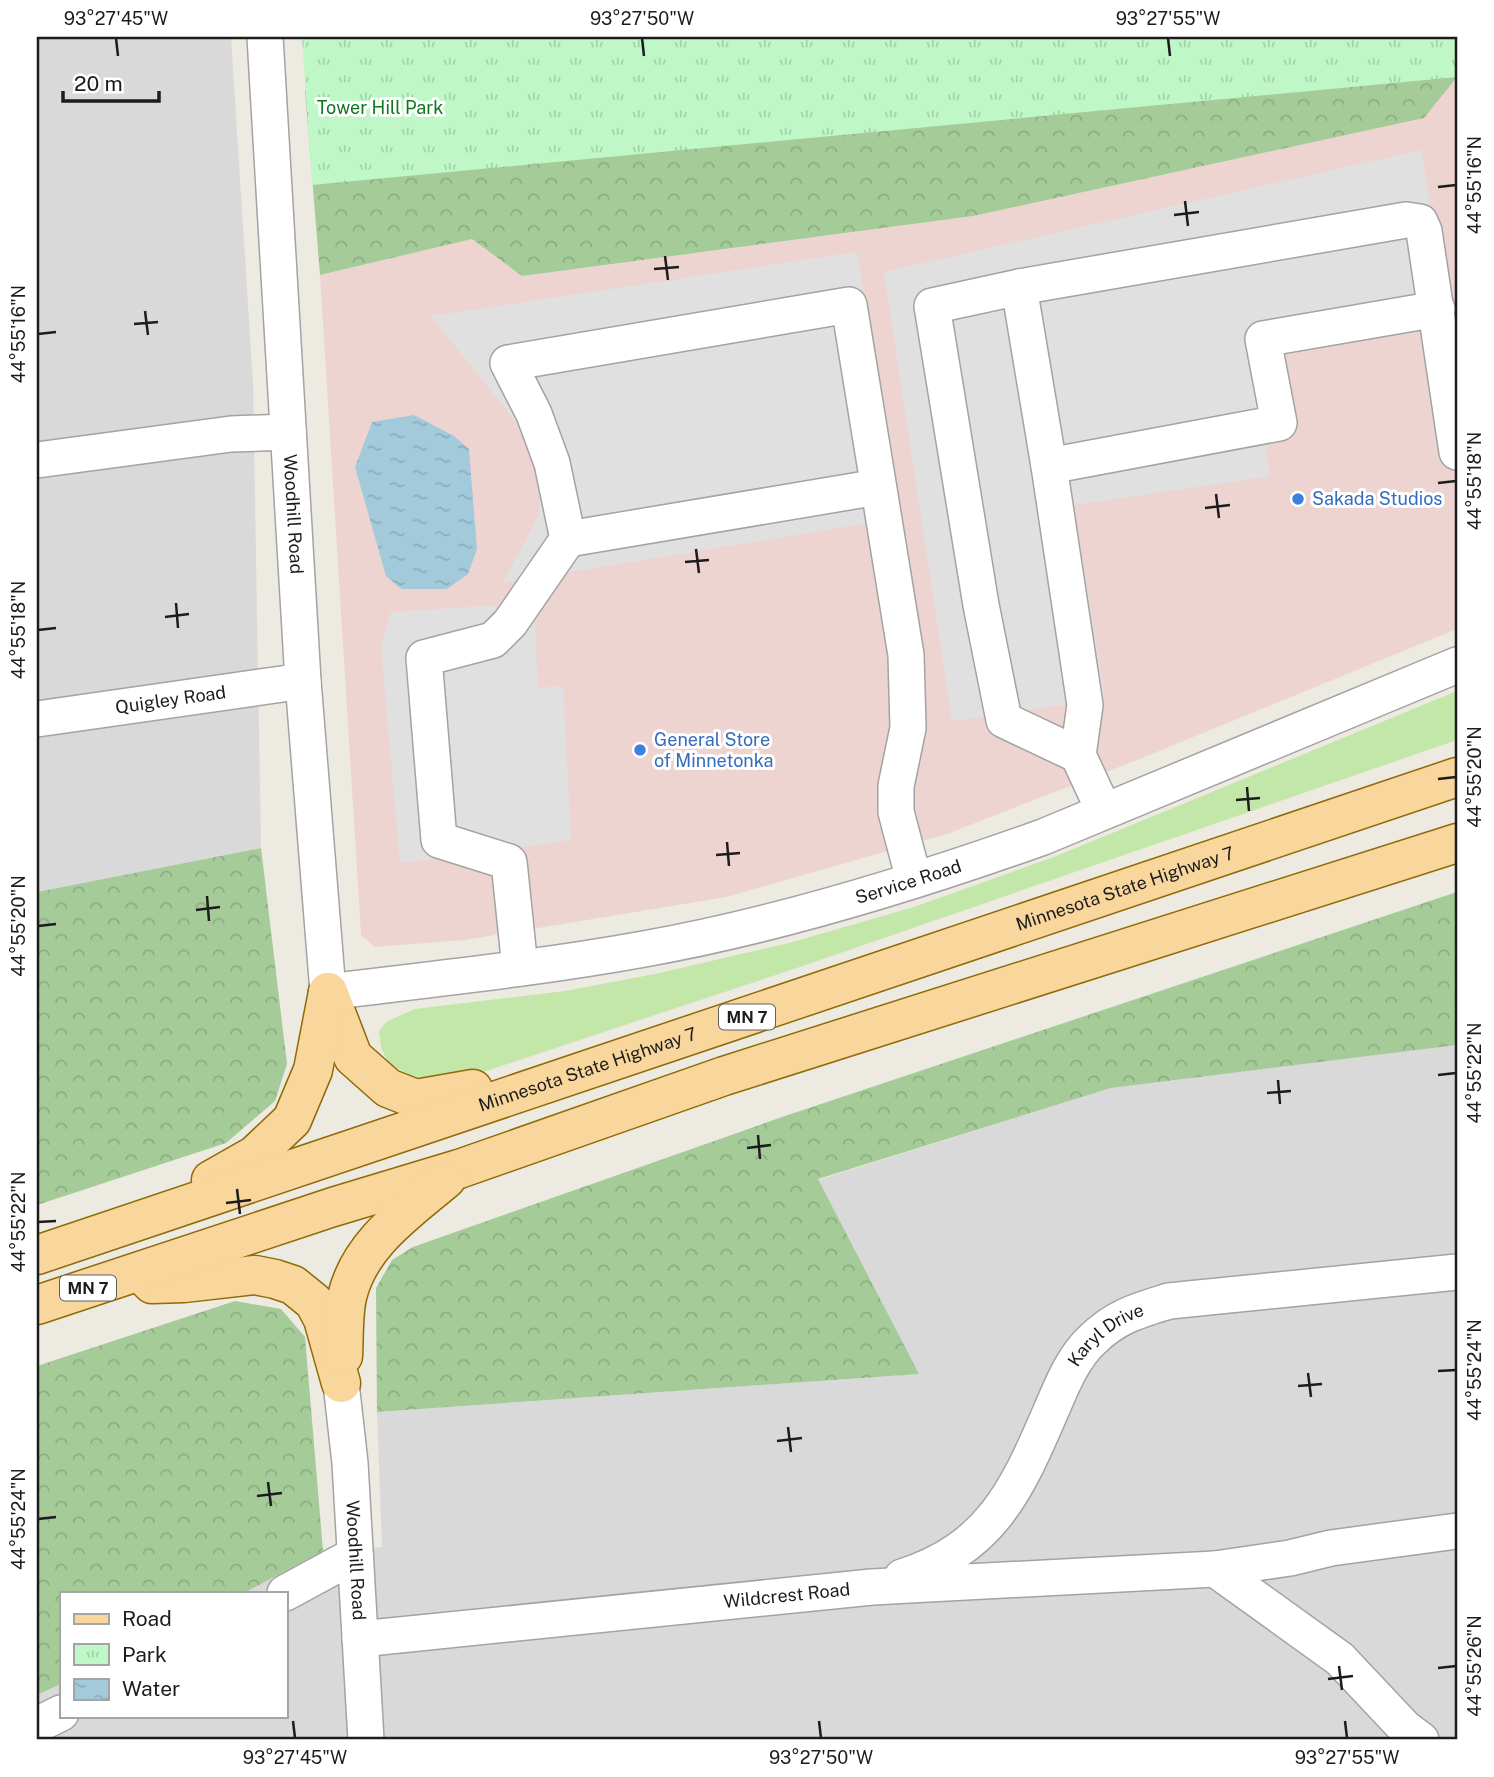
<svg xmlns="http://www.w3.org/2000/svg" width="1494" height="1777" font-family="'Public Sans',sans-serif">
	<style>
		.residential { fill: #dad9d9 }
		.commercial { fill: #eed4d1 }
		.grass { fill: #c3e6a9 }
		.forest { fill: url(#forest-crowns) }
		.park { fill: url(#park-tufts) }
		.parking { fill: #e0e0e0 }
		.water { fill: url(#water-ripples) }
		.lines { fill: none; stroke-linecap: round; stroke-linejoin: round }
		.minor-casing { stroke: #a3a3a3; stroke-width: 38 }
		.major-casing { stroke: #8f6a05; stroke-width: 41 }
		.minor { stroke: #fff; stroke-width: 35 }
		.major { stroke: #f8d69c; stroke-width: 38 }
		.ticks { fill: none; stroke: #1c1c1c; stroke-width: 2.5 }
		.shop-dot { fill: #3f7fe0; stroke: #fff; stroke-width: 2.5 }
		.labels { text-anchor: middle; stroke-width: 6; stroke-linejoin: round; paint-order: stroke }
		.shield { fill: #fff; stroke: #606060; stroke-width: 2 }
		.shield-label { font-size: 16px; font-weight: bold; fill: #1c1c1c }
		.park-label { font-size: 18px; fill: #0e761d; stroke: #fff }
		.shop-label { font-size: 18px; fill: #366cbe; stroke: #fff; text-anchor: start }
		.street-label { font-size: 18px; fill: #1c1c1c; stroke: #fff }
		.neatline { fill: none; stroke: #1c1c1c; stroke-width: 2.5 }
		.ticks-label { font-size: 18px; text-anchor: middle; fill: #1c1c1c }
	</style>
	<defs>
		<pattern id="forest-crowns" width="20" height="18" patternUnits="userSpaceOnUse" patternTransform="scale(1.75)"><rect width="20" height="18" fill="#a4cb98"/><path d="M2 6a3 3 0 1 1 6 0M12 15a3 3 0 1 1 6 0" fill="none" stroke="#8dae82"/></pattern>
		<pattern id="park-tufts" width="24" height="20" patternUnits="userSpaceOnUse" patternTransform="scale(1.75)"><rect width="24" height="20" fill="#bff7c7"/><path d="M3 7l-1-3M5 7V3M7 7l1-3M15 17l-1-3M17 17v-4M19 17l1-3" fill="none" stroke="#a4d3aa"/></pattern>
		<pattern id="water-ripples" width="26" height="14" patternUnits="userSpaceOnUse" patternTransform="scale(1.75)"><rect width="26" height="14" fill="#a3cada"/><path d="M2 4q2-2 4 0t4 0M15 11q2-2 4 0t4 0" fill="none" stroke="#8cadba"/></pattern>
	</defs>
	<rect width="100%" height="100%" fill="#edeae2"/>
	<!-- residential -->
	<path class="residential" d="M37 37H231L253 384 261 848 37 892Z
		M1457 1045V1740H37V1695L61 1684V1716H285V1593H244L323 1551 382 1547 377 1412 918 1374 818 1180 1111 1088Z"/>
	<!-- commercial -->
	<path class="commercial" d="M1456 77 1457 629 1142 758 947 834 726 897 465 940 375 947 361 935 320 275 472 239 522 276 973 216 1423 118Z"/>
	<!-- grass -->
	<path class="grass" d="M1457 691V740L797 968 462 1079 437 1083 410 1075 389 1064 381 1048 379 1031 388 1021 415 1009 565 991 655 974 789 943 914 907 1054 857Z"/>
	<!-- forest -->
	<path class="forest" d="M1457 37V77L1424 118 973 216 522 276 472 239 320 275 305 90Z
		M261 848 287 1064 275 1101 226 1143 37 1205V892Z
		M1457 892V1045L1111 1088 818 1179 919 1374 377 1412 376 1288 392 1260 413 1247 785 1116Z
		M235 1301 281 1309 305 1337 323 1551 244 1593H61V1684L37 1695V1366Z"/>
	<!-- park -->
	<path class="park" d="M302 37H1457V77L312 185Z"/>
	<!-- parking -->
	<path class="parking" d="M1421 150 1450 325 1283 355 1291 425 1265 450 1271 476 1074 505 1105 699 952 721 884 272Z
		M857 252 900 518 503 583 538 516 544 467 528 437 431 316Z
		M534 603 538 688 563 686 571 840 400 863 381 646 391 612Z"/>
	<!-- water -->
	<path class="water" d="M414 415 454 436 469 449 477 549 468 574 447 589H401L386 576 355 467 372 422Z"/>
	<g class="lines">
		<!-- minor casing -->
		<g class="minor-casing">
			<g id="minor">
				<path id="s1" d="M265 37 303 681 328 992C433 979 539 968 644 949 779 925 914 883 1043 837L1457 665"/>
				<path d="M1019 287 1049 466"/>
				<path d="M37 460 231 434 288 432"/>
				<path d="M568 539 878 487"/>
				<path id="s2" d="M37 719 303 681"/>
				<path d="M1078 755 1004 720 981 605 932 306 1019 287 1406 220 1420 222 1424 231 1457 452"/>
				<path d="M1104 811 1078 755 1085 705 1049 466 1279 423 1263 339 1437 309"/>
				<path d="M520 968 509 862 439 840 424 658 493 640 510 623 568 539 552 463 534 414 508 363 849 305 906 655 908 728 896 786V812L914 880"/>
				<path id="s3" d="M341 1383 350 1463 366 1740"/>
				<path d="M1215 1569 1340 1659 1405 1728 1421 1740"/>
				<path id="s4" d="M902 1577C990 1549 1016 1492 1050 1413 1061 1388 1072 1358 1093 1339 1117 1316 1137 1311 1169 1301L1457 1272"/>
				<path d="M285 1593 355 1555"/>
				<path id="s5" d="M360 1639 872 1587 1215 1569 1290 1558 1331 1548 1457 1531"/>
				<path d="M37 1725 61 1713"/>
			</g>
		</g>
		<!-- major casing -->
		<g class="major-casing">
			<g id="major">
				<path d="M328 992 353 1057 388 1088 416 1099 473 1089"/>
				<path d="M211 1180 255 1155 292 1120 313 1070 328 992"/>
				<path id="s6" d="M37 1255 1457 777"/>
				<path d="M143 1275 152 1284 184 1283 255 1275 275 1279 293 1285 314 1302 323 1319 341 1383"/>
				<path d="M37 1305 333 1207 459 1169 724 1076 1457 843"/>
				<path d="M343 1356C344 1337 343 1315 347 1297 359 1244 407 1212 446 1179"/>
			</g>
		</g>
		<!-- minor -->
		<use href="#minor" class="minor"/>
		<!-- major -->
		<use href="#major" class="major"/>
	</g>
	<!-- ticks -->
	<path class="ticks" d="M116 38 118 56M642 38 644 56M1168 38 1170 56M1438 187 1456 185M1185 201 1188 226M1174 215 1199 212M665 256 668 280M654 269 679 267M145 311 148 335M134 324 158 322M38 334 56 332M1438 483 1456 481M1216 494 1219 518M1205 508 1230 505M696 549 699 573M685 562 709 560M176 603 178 628M165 617 189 614M38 630 56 628M1438 779 1456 777M1247 787 1249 811M1236 800 1260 798M727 842 729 866M716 855 740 853M207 896 209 921M196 910 220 907M38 926 56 924M1438 1075 1456 1073M1278 1080 1280 1104M1267 1093 1291 1091M758 1135 760 1159M747 1148 771 1145M237 1189 240 1214M226 1203 251 1200M38 1222 56 1221M1438 1371 1456 1370M1308 1373 1311 1397M1298 1386 1322 1384M788 1427 791 1452M777 1441 802 1438M268 1482 271 1506M257 1496 282 1493M38 1519 56 1517M1339 1666 1342 1690M1438 1668 1456 1666M1328 1679 1353 1676M293 1721 295 1738M819 1721 821 1738M1345 1721 1347 1738"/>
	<!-- markers -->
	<g class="shop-dot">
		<circle cx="1298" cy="499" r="7"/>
		<circle cx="640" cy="750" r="7"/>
	</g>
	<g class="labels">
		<!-- shield labels -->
		<g class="shield">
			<rect x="719" y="1004.5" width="56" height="25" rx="5"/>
			<rect x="60" y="1275.5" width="56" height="25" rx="5"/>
		</g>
		<g class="shield-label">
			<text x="747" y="1023">MN 7</text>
			<text x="88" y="1294">MN 7</text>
		</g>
		<!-- park labels -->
		<g class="park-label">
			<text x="380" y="114">Tower Hill Park</text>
		</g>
		<!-- shop labels -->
		<g class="shop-label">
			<text x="1312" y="505">Sakada Studios</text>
			<text x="654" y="746">General Store<tspan x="654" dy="21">of Minnetonka</tspan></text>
		</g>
		<!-- street labels -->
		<g class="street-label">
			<text dy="6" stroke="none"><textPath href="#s1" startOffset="478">Woodhill Road</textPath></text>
			<text dy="6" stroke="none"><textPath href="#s2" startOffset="135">Quigley Road</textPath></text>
			<text dy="6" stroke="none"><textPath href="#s1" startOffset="1549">Service Road</textPath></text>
			<text dy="6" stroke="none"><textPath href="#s6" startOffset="1148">Minnesota State Highway 7</textPath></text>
			<text dy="6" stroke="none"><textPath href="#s6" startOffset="581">Minnesota State Highway 7</textPath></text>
			<text dy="6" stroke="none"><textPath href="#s4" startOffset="329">Karyl Drive</textPath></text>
			<text dy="6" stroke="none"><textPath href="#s3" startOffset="178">Woodhill Road</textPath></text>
			<text dy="6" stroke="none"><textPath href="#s5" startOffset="429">Wildcrest Road</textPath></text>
		</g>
	</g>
	<!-- border -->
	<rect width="1494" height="1777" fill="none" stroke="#ffffff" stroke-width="77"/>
	<!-- legend -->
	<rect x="60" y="1592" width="228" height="126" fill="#ffffff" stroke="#a4a4a4" stroke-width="2"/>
	<rect x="74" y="1614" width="35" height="10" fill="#f8d69c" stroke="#a4a4a4" stroke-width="2"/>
	<text x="122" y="1626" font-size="21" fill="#1c1c1c">Road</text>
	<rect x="74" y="1644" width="35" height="21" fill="url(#park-tufts)" stroke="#a4a4a4" stroke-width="2"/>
	<text x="122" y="1662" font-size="21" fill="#1c1c1c">Park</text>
	<rect x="74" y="1679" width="35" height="21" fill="url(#water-ripples)" stroke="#a4a4a4" stroke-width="2"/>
	<text x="122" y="1696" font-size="21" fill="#1c1c1c">Water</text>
	<!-- scale -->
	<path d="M63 91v10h96v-10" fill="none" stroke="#1c1c1c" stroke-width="3.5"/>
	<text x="74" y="91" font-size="21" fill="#1c1c1c" stroke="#ffffff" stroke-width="5" paint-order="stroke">20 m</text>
	<rect x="38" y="38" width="1418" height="1700" class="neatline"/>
	<g class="ticks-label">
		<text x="116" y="25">93°27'45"W</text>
		<text x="642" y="25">93°27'50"W</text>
		<text x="1168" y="25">93°27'55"W</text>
		<text transform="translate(1475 185) rotate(-90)" y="6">44°55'16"N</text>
		<text transform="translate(19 334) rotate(-90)" y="6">44°55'16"N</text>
		<text transform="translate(1475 481) rotate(-90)" y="6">44°55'18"N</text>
		<text transform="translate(19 630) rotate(-90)" y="6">44°55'18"N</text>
		<text transform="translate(1475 777) rotate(-90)" y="6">44°55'20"N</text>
		<text transform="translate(19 926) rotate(-90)" y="6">44°55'20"N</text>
		<text transform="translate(1475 1073) rotate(-90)" y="6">44°55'22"N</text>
		<text transform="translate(19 1222) rotate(-90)" y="6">44°55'22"N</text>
		<text transform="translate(1475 1370) rotate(-90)" y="6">44°55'24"N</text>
		<text transform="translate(19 1519) rotate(-90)" y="6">44°55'24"N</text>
		<text transform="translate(1475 1666) rotate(-90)" y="6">44°55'26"N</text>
		<text x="295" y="1764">93°27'45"W</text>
		<text x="821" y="1764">93°27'50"W</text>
		<text x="1347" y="1764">93°27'55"W</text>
	</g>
</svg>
